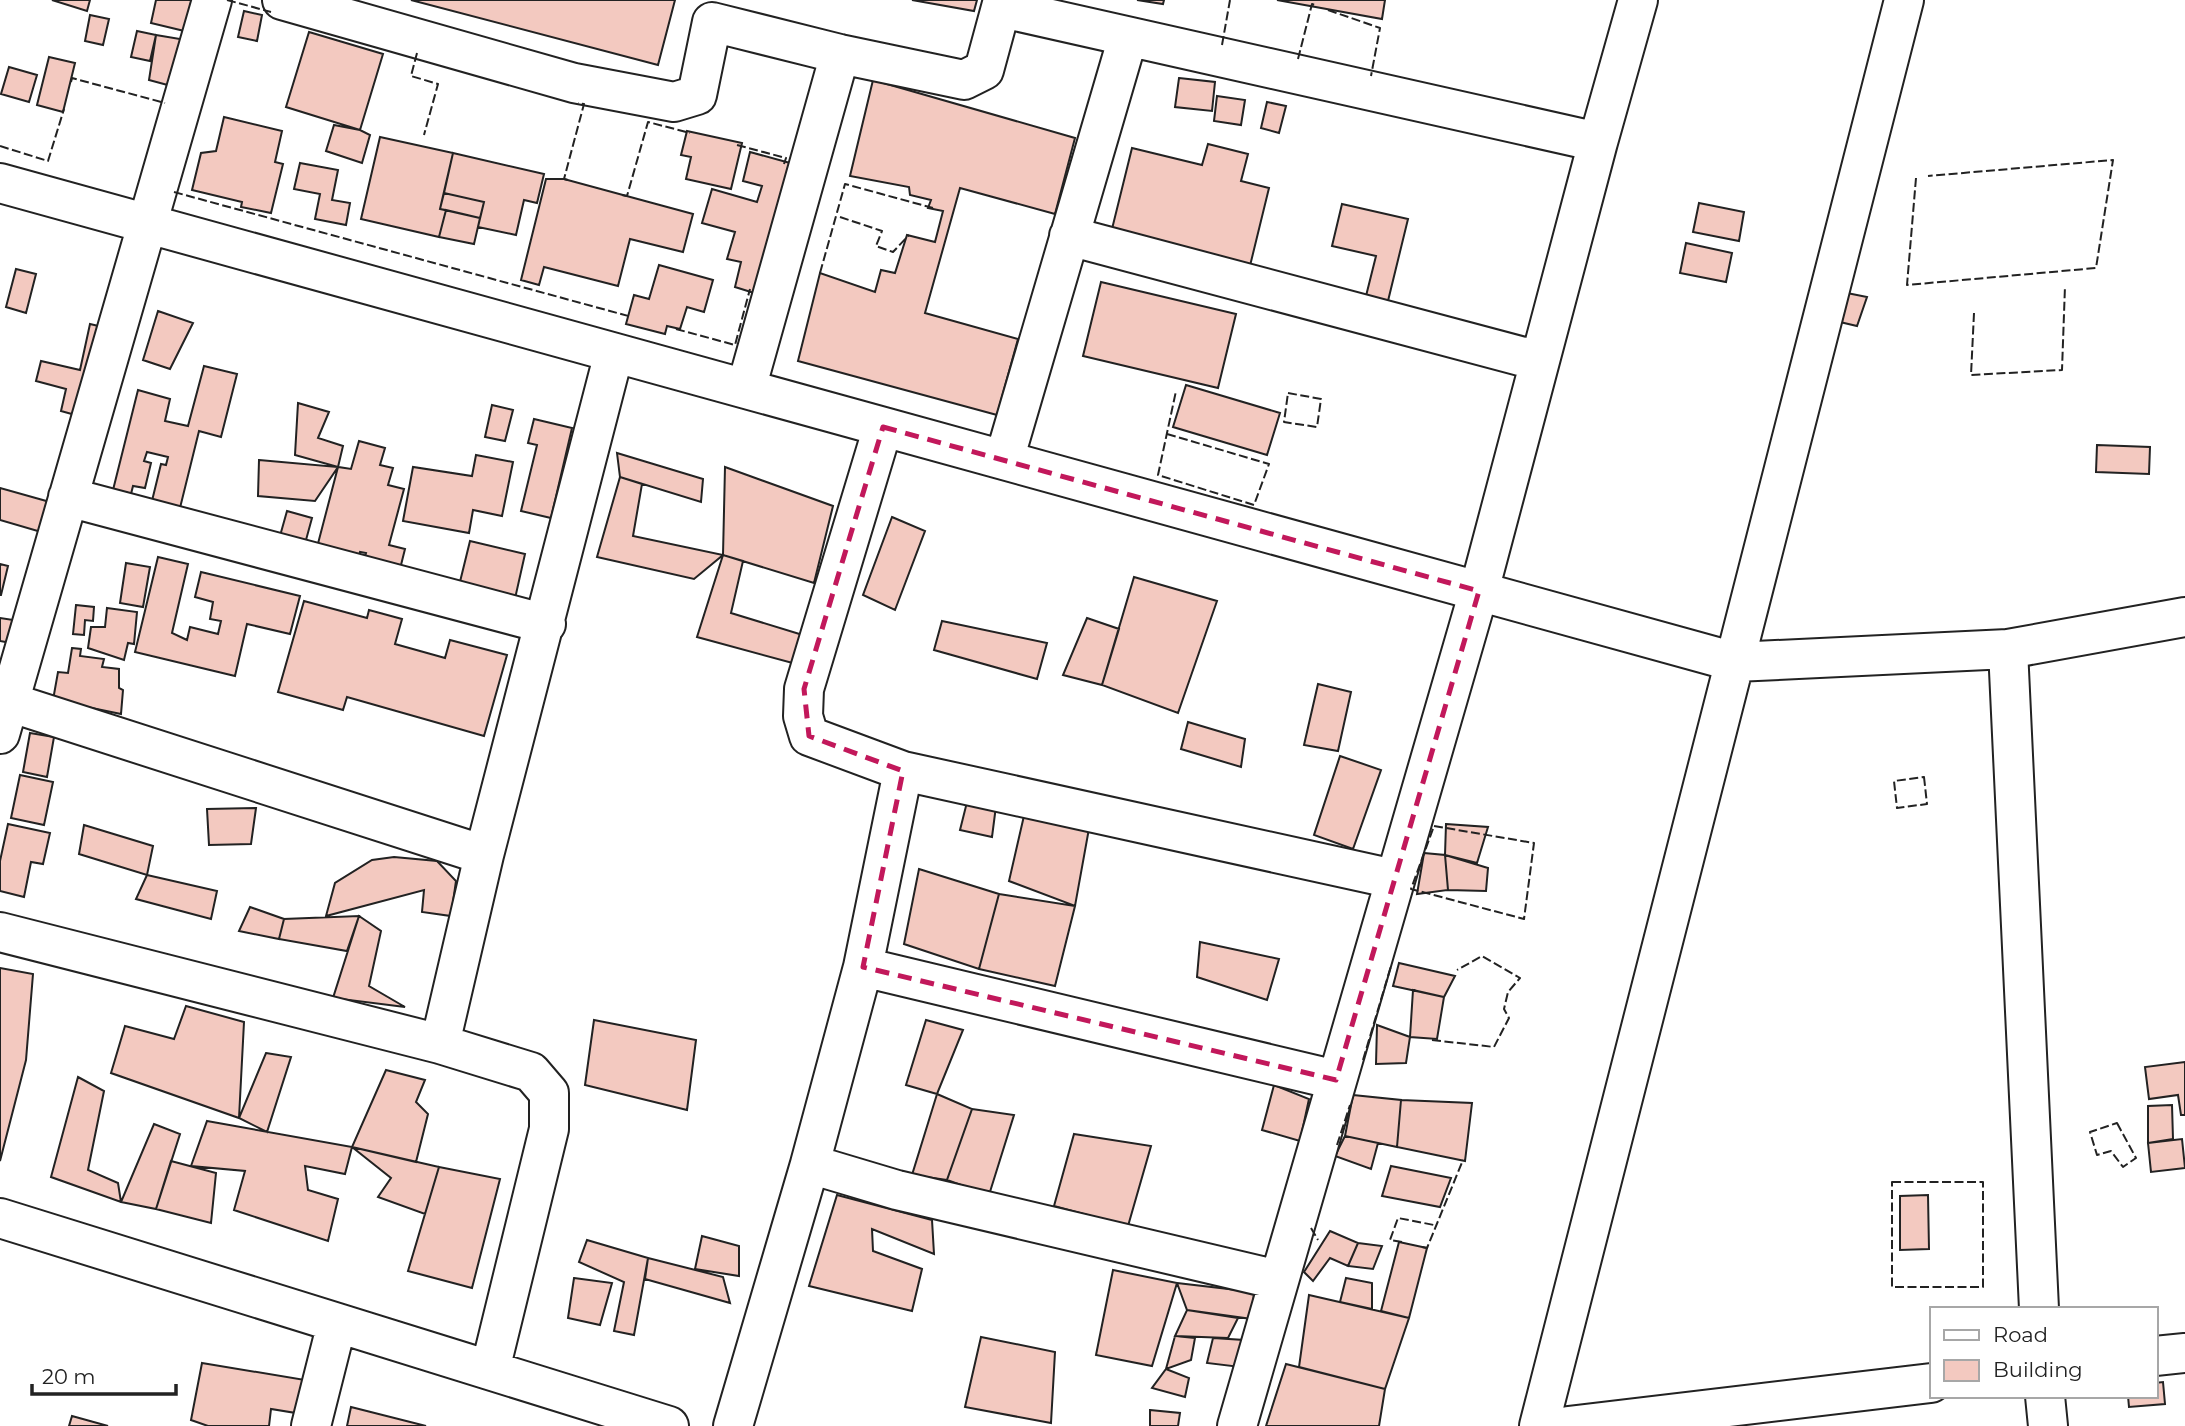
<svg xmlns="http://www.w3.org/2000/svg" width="2185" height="1426" font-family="Montserrat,sans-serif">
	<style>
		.building { fill: #f3c9c0; stroke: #222; stroke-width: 2 }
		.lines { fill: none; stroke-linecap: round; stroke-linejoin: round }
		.minor-casing { stroke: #222; stroke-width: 42 }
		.minor { stroke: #fff; stroke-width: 38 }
		.fence { stroke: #222; stroke-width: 2; stroke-dasharray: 9 3.5; stroke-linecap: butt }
		.marked { fill: none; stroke: #c2185b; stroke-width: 5; stroke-dasharray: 14 9; stroke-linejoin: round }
	</style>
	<rect width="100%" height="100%" fill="#fff"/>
	<!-- building -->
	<path class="building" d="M52 0H90L87 11Z
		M156 0H210L201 35 151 23Z
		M411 0H675L658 65Z
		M912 0H977L974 11Z
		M1137 0H1164L1163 4Z
		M1277 0H1385L1382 19Z
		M244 11 262 15 257 41 238 37Z
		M90 15 109 19 103 45 85 41Z
		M137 31 156 35 150 61 131 57Z
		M309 32 383 54 360 130 286 107Z
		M156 35 186 40 175 87 149 80Z
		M49 57 75 63 63 112 37 105Z
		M9 67 37 75 29 102 1 94Z
		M1179 78 1215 82 1212 111 1175 107Z
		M873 80 1075 138 1055 214 960 188 925 313 1018 339 997 415 798 361 820 273 875 292 881 270 895 273 907 235 935 242 943 211 928 208 931 200 910 195 909 187 850 176Z
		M1217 96 1245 100 1241 125 1214 121Z
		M1267 102 1286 106 1279 133 1261 128Z
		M224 117 282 131 275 162 283 164 271 213 241 207 242 202 192 190 201 153 216 151Z
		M334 125 360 130 370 135 362 163 326 151Z
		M687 131 742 143 731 189 686 179 691 157 681 155Z
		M380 137 453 153 440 209 446 210 439 237 361 219Z
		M1208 144 1248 154 1241 181 1269 188 1248 274 1111 233 1132 148 1202 165Z
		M750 152 790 163 754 293 735 287 741 262 727 259 735 232 702 223 712 189 757 202 762 186 743 181Z
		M453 153 544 174 537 203 524 200 516 235 478 227 484 202 444 193Z
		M300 163 338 170 332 200 350 203 346 225 315 219 320 194 294 189Z
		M546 179H564L693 214 683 252 630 239 618 286 544 267 539 285 521 280Z
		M444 193 484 202 480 218 440 209Z
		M1699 203 1744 212 1739 241 1693 232Z
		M1342 204 1408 219 1387 305 1365 300 1376 256 1332 246Z
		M446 210 480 218 474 244 439 237Z
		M1686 243 1732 253 1726 282 1680 273Z
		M659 265 713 280 704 312 687 307 680 329 667 326 665 334 626 324 634 295 649 299Z
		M16 269 36 274 26 313 6 307Z
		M1101 282 1236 314 1218 388 1083 356Z
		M1832 290 1867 297 1857 326 1827 319Z
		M158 311 193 323 170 369 143 360Z
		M90 324 107 328 86 418 61 411 66 389 36 381 41 361 80 370Z
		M204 366 237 374 221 437 199 431 178 516 150 509 161 464 166 465 168 457 147 452 144 461 151 463 145 488 133 486 129 502 111 498 138 390 170 399 165 421 188 426Z
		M1186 385 1280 413 1267 455 1173 427Z
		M298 403 329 412 318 438 343 446 338 467 295 455Z
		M492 405 513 410 505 441 485 437Z
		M534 419 572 428 551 518 521 511 537 445 528 443Z
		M359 441 385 448 380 465 393 468 388 485 404 489 389 545 405 549 399 573 363 564 366 553 360 552 356 566 315 555 338 467 351 469Z
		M2097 445 2150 447 2149 474 2096 472Z
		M617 453 703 479 701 502 620 477Z
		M476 455 513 462 502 516 473 510 469 533 403 521 413 467 472 476Z
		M259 460 338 467 315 501 258 496Z
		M725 467 833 506 814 583 723 555Z
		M620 477 642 484 633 536 723 555 694 579 597 557Z
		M0 488 57 504 48 534 0 520Z
		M287 511 312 518 303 551 278 543Z
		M892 517 925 531 895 610 863 595Z
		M470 541 525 554 512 612 458 590Z
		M723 555 743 561 731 613 806 636 800 665 697 637Z
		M158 557 188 564 172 633 187 640 190 627 218 634 221 621 210 619 213 602 195 597 201 572 300 596 290 634 247 624 235 676 135 652Z
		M126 563 150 567 143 607 120 603Z
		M0 564 8 566 1 595H0Z
		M1134 577 1217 601 1178 713 1102 685Z
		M304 601 367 618 369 610 402 619 395 644 445 658 450 640 507 655 484 736 347 697 343 710 278 692Z
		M76 605 94 607 93 621 85 620 84 635 73 634Z
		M107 608 137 612 134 644 128 643 124 660 88 648 91 627H105Z
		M0 618 20 621 17 644 0 641Z
		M1087 618 1119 629 1102 685 1063 675Z
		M942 621 1047 643 1037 679 934 650Z
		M72 648 81 649 80 656 104 659 102 667 119 669V688L123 690 121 714 53 700 58 672 68 673Z
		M1318 684 1351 692 1338 751 1304 745Z
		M1188 722 1245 739 1241 767 1181 749Z
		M30 733 54 737 47 777 23 772Z
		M1340 756 1381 770 1353 849 1314 835Z
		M20 775 53 782 44 825 11 818Z
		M967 802 996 806 992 837 960 830Z
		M1026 807 1090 823 1075 906 1009 881Z
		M256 808 251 844 209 845 207 809Z
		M8 824 50 833 43 864 31 862 24 897 0 891V861Z
		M1446 824 1488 827 1477 863 1445 855Z
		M84 825 153 846 147 875 79 854Z
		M1424 853 1445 855 1448 890 1417 894Z
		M1445 855 1488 868 1486 891 1448 890Z
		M394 857 437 861 456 881 451 916 422 912 424 890 326 916 335 883 372 860Z
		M919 869 999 894 979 969 904 944Z
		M147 875 217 891 211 919 136 899Z
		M999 894 1075 906 1055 986 979 969Z
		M250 907 284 919 279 939 239 931Z
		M359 916 347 951 279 939 284 919Z
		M359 916 381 931 369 986 405 1007 333 998Z
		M1200 942 1279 959 1267 1000 1197 977Z
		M1399 963 1455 976 1444 997 1393 986Z
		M0 968 33 974 26 1060 0 1161Z
		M1413 990 1444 997 1437 1039 1410 1037Z
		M186 1006 244 1022 239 1118 111 1073 125 1026 174 1039Z
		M594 1020 696 1040 687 1110 585 1085Z
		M926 1020 963 1030 937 1094 906 1085Z
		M1377 1025 1410 1037 1406 1063 1376 1064Z
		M266 1053 291 1057 267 1132 239 1118Z
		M2185 1062V1115H2181L2178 1095 2149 1099 2145 1067Z
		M386 1070 425 1080 416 1102 428 1114 416 1162 352 1147Z
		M78 1077 104 1091 88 1170 118 1183 121 1202 51 1177Z
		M1274 1085 1309 1099 1300 1141 1262 1130Z
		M937 1094 972 1109 947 1180 912 1175Z
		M1353 1095 1401 1100 1397 1147 1345 1136Z
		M1401 1100 1472 1103 1465 1161 1397 1147Z
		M2172 1105 2173 1139 2148 1143V1106Z
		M972 1109 1014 1115 989 1195 947 1180Z
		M207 1121 352 1147 345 1174 305 1166 308 1190 338 1199 328 1241 234 1210 245 1171 191 1166Z
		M154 1124 180 1134 156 1209 121 1202Z
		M1074 1134 1151 1146 1128 1226 1054 1206Z
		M1345 1136 1378 1143 1371 1169 1335 1156Z
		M2182 1139 2185 1168 2151 1172 2148 1143Z
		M352 1147 439 1167 425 1214 378 1197 391 1178Z
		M171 1161 216 1173 211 1223 156 1209Z
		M1391 1166 1451 1178 1440 1207 1382 1196Z
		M439 1167 500 1179 472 1288 408 1271Z
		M837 1195 932 1220 934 1254 872 1229 873 1251 922 1269 912 1311 809 1286Z
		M1928 1195 1929 1249 1900 1250V1196Z
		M1330 1231 1358 1243 1348 1266 1330 1258 1313 1281 1304 1272Z
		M702 1236 739 1246V1276L695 1269Z
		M587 1240 648 1258 634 1335 614 1331 624 1282 579 1262Z
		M1399 1242 1427 1248 1409 1318 1381 1311Z
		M1358 1243 1382 1246 1373 1269 1348 1266Z
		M648 1258 723 1277 730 1303 645 1279Z
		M1113 1270 1177 1283 1152 1366 1096 1355Z
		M574 1278 612 1283 600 1325 568 1318Z
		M1346 1278 1372 1283V1309L1340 1302Z
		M1177 1283 1254 1292 1252 1319 1187 1310Z
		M1309 1295 1409 1318 1385 1389 1299 1367Z
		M1187 1310 1238 1318 1228 1338 1175 1336Z
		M1175 1336 1195 1338 1191 1360 1166 1369Z
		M981 1337 1055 1352 1051 1423 965 1407Z
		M1213 1338 1244 1340 1240 1367 1207 1363Z
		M202 1363 305 1380 296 1413 271 1409 269 1426H208L191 1420Z
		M1286 1364 1385 1389 1379 1426H1266Z
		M1166 1369 1189 1378 1185 1397 1152 1388Z
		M2163 1382 2165 1404 2129 1407 2128 1396H2155V1383Z
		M351 1407 426 1426H347Z
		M1150 1410 1180 1413 1178 1426H1150Z
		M72 1416 108 1426H69Z"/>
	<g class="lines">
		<!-- minor casing -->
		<g class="minor-casing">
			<path id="minor" d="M282 0 574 83 674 102 697 95 712 22 840 54 964 80 984 70 1003 0
				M1002 8 1598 142 1638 0
				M0 183 1735 662 2008 649 2185 617
				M1069 236 1539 361
				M746 389 840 54
				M883 427 804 689 803 716 809 736 903 771 1394 879
				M1004 460 1128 37
				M68 497 546 624
				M2008 649 2039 1309
				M9 702 484 855
				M0 734 212 0
				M0 932 440 1044 531 1072 549 1093V1129L490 1370
				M863 967 903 771
				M440 1044 484 855 614 353
				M810 1164 863 967 1336 1080
				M0 1218 669 1426
				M2155 1356 2185 1353
				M2045 1396 2048 1426
				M311 1426 337 1323
				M733 1426 810 1164 897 1190 1278 1280
				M1237 1426 1479 591 1598 142
				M1539 1426 1904 0
				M1568 1426 1931 1383"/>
		</g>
		<!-- minor -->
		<use href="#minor" class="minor"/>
		<!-- fence -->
		<path class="fence" d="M227 0 271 12
			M1328 10 1380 28 1371 76
			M1222 45 1230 0
			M417 53 411 76 438 84 424 135
			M1298 59 1312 4 1315 5
			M71 82 72 78 165 103
			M737 145 786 158 784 164
			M0 146 48 161 64 109
			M1916 178 1907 285 2096 268 2113 160 1928 176
			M568 180 564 179 584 104 578 103
			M174 192 632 317
			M622 195 627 196 648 122 690 133
			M840 217 882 231 876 246 893 252 909 235
			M820 273 845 184 933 208
			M1974 313 1971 375 2062 370 2065 286
			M676 329 735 345 750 289
			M1288 393 1321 399 1317 427 1284 422Z
			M1167 434 1269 464 1254 505 1158 475 1176 391
			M1924 777 1927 804 1897 808 1894 781Z
			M1434 826 1534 843 1524 919 1411 889Z
			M1432 1040 1494 1047 1509 1018 1504 1009 1508 992 1520 978 1482 956 1457 970
			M1363 1060 1391 966
			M2117 1123 2136 1158 2123 1167 2111 1151 2097 1155 2090 1132Z
			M1337 1145 1350 1105
			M1892 1182H1983V1287H1892Z
			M1311 1228 1318 1240
			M1402 1242 1390 1240 1398 1218 1434 1225
			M1422 1247 1427 1248 1463 1160"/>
	</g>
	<!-- marked area -->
	<path class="marked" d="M883 427 1479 591 1336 1080 863 967 903 771 809 736 804 689Z"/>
	<!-- legend -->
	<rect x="1930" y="1307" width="228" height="91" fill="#ffffff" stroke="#a7a7a7" stroke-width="2"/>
	<rect x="1944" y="1330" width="35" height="10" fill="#ffffff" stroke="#a7a7a7" stroke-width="2"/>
	<text x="1993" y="1342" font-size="21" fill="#222222">Road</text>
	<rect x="1944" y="1360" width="35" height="21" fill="#f3c9c0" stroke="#a7a7a7" stroke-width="2"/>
	<text x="1993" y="1377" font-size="21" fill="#222222">Building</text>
	<!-- scale -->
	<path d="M32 1384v10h144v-10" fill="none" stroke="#222222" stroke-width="3.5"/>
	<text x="42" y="1384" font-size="21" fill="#222222" stroke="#ffffff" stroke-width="5" paint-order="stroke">20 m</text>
</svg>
